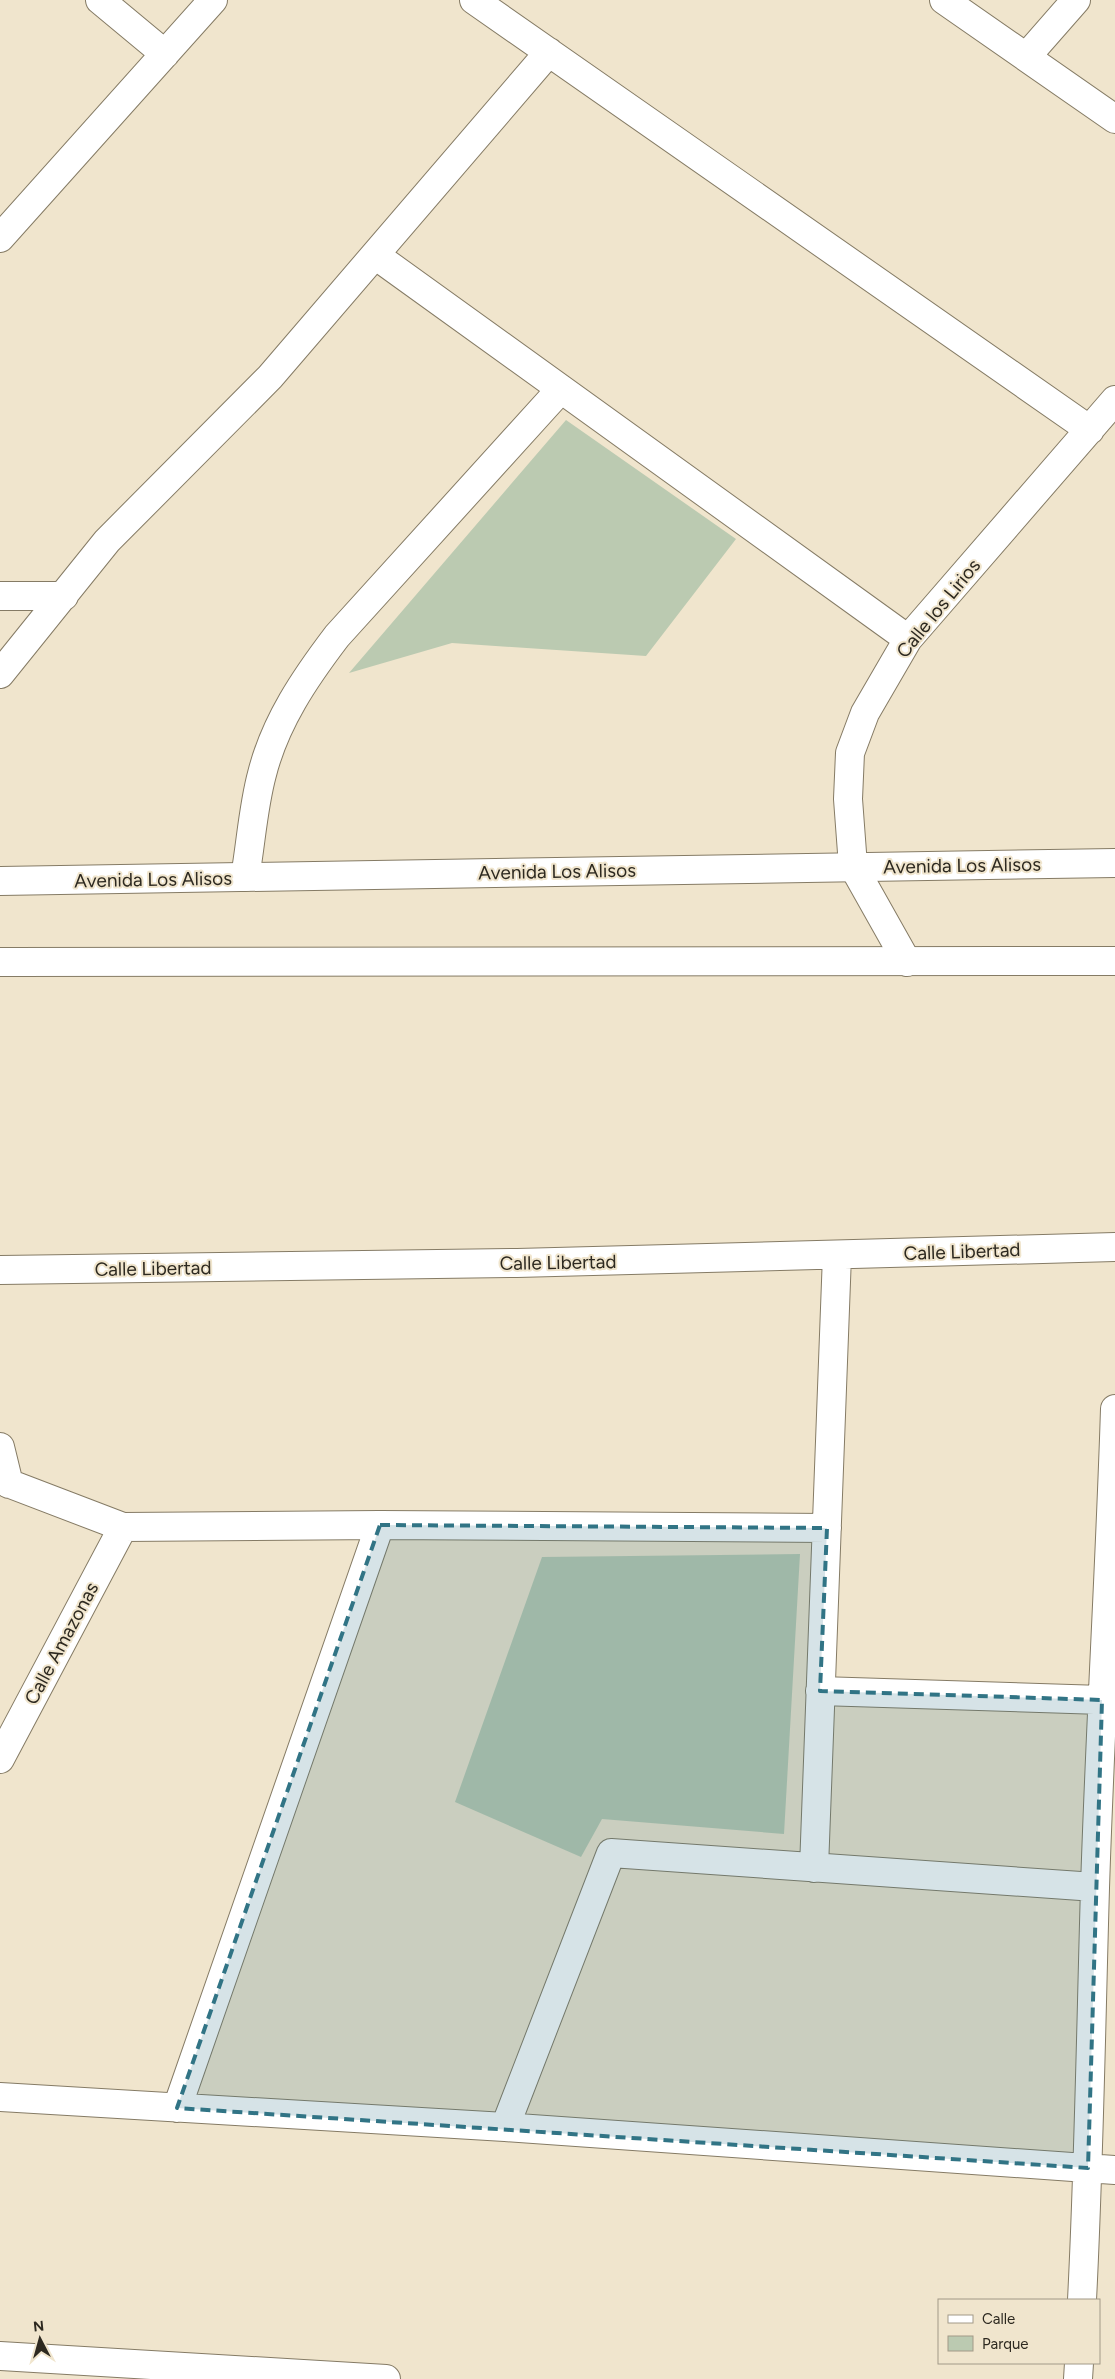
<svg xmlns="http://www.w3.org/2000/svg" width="1115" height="2379" font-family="Figtree,sans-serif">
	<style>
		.green { fill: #bbcab1 }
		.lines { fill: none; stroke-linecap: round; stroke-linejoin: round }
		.street-casing { stroke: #857b65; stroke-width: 30 }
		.secondary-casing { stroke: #857b65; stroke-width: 30 }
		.street { stroke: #fff; stroke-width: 28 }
		.secondary { stroke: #fff; stroke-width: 28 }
		.marked { fill: #317485; fill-opacity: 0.2; stroke: #317485; stroke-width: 4; stroke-dasharray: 10 6; stroke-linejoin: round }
		.labels { text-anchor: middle; stroke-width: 4; stroke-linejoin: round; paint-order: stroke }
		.street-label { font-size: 19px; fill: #2d2920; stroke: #f0e5cd }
	</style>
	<rect width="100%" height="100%" fill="#f0e5cd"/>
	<!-- green -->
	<path class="green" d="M566 420 736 539 646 656 452 643 349 673Z
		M800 1554 784 1834 602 1819 581 1857 455 1802 542 1557Z"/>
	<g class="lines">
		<!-- street casing -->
		<g class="street-casing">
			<path id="street" d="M100 0 165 54
				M474 0 1090 430
				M944 0 1115 119
				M1026 57 1076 0
				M0 238 213 0
				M375 255 908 639
				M0 596H64
				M0 674 107 541 270 377 549 52
				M245 877C251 843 253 807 262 774 275 722 305 678 337 636L560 390
				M907 962 853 866 848 799 850 753 865 713 908 639 1115 400
				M0 1270 517 1263 1115 1247
				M0 1447 9 1484
				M0 1480 123 1527 380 1525 827 1528
				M820 1691 1102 1700
				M0 1759 123 1527
				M814 1868 837 1255
				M0 2097 505 2127 1115 2170
				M177 2108 380 1525
				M505 2127 611 1853 1095 1887
				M1082 2300C1089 2163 1091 2026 1095 1888 1100 1728 1110 1569 1115 1409
				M0 2356 386 2379
				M1078 2379 1079 2363"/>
		</g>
		<!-- secondary casing -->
		<g class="secondary-casing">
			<path id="secondary" d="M0 881 1115 863
				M0 962 1115 961"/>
		</g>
		<!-- street -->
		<use href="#street" class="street"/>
		<!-- secondary -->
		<use href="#secondary" class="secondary"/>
	</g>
	<!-- marked area -->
	<path class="marked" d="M380 1525 827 1528 820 1691 1102 1700 1088 2168 177 2108Z"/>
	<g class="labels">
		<!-- street labels -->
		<g class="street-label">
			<text transform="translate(938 608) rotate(-51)" y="7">Calle los Lirios</text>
			<text transform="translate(962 865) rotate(-1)" y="7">Avenida Los Alisos</text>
			<text transform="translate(557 871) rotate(-1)" y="7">Avenida Los Alisos</text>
			<text transform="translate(153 879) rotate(-1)" y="7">Avenida Los Alisos</text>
			<text transform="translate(962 1251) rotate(-2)" y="7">Calle Libertad</text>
			<text transform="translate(558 1262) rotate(-1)" y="7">Calle Libertad</text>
			<text transform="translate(153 1268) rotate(-1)" y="7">Calle Libertad</text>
			<text transform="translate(61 1643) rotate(-62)" y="7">Calle Amazonas</text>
		</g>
	</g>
	<!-- legend -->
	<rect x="938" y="2299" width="162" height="65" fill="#f0e5cd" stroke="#a29a88"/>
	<rect x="948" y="2315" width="25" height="8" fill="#ffffff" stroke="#a29a88"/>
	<text x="982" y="2324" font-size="15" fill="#2d2920">Calle</text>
	<rect x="948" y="2336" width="25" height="15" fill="#bbcab1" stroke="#a29a88"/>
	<text x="982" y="2349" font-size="15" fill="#2d2920">Parque</text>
	<!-- north arrow -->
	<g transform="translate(40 2339) rotate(354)" stroke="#f0e5cd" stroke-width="4" paint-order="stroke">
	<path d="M0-4L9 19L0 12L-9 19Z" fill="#2d2920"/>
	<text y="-8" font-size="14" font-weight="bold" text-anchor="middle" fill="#2d2920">N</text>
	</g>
</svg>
